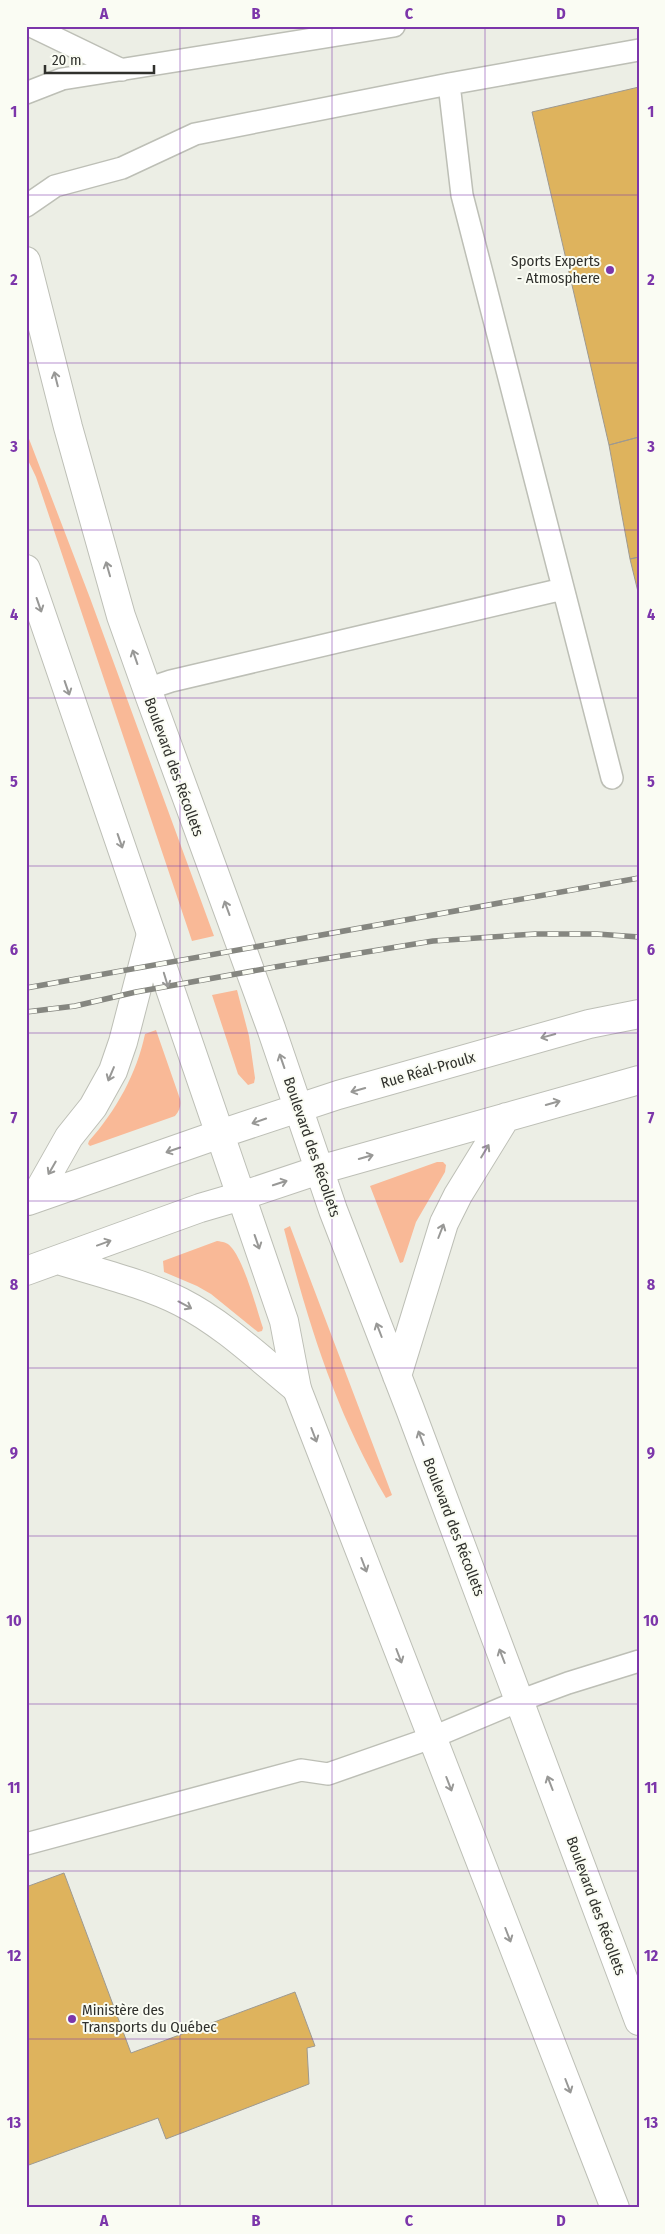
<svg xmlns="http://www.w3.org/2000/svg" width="665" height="2234" font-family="'Fira Sans Condensed',sans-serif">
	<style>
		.green { fill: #f9b997 }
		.building { fill: #deb35d; stroke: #9d9991 }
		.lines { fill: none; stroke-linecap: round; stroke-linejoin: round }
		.lane-casing { stroke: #bdbfb6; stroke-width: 24 }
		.secondary-casing { stroke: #bdbfb6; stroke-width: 30 }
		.highway-casing { stroke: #bdbfb6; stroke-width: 30 }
		.lane { stroke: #fff; stroke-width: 21 }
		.secondary { stroke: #fff; stroke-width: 28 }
		.highway { stroke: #fff; stroke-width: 28 }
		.rail-casing { stroke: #858680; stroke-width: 5.5 }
		.rail { stroke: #fafcf3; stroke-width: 4; stroke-dasharray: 11; stroke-linecap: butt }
		.oneway { stroke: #989896 }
		.grid { fill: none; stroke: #7c36aa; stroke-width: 1; stroke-opacity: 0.55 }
		.poi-dot { fill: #7c36aa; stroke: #fafcf3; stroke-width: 2 }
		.labels { text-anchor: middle; stroke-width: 4; stroke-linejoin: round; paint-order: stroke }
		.poi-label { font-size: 15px; fill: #30312d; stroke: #fafcf3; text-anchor: end }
		.street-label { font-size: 15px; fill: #30312d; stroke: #fafcf3 }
		.neatline { fill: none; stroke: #7c36aa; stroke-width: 2 }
		.grid-label { font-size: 16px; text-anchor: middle; font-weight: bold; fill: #7c36aa }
	</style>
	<rect width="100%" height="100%" fill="#eceee5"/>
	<!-- green -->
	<path class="green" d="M26 431 90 598 214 936 192 941 36 477 26 456Z
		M237 990 249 1036 255 1078 254 1083 248 1085 238 1074 212 995Z
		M156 1030 180 1099C181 1106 180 1110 175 1116L90 1146 88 1144 89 1141C116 1111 137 1073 145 1034Z
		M437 1162H443L446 1165 445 1172 416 1222 403 1262 400 1263 370 1186Z
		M290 1226 392 1495 386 1498C335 1410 309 1326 284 1229Z
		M217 1241C223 1242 227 1242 231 1247 244 1261 256 1307 263 1328L262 1331 258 1332 211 1294 197 1286 164 1272 163 1261Z"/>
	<!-- building -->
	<path class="building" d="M639 87V437L609 445 532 112Z
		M639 437V557L630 559 609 445Z
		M639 557V596L630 559Z
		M64 1873 131 2053 295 1992 315 2046 307 2048 309 2084 166 2139 158 2118 26 2166V1887Z"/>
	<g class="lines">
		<!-- lane casing -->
		<g class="lane-casing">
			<path id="lane" d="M31 26 122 70
				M449 84 462 195 612 778
				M26 93 62 79 394 26
				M26 206 55 186 122 168 195 134 449 84 639 50
				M147 689 171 681 563 589
				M26 1844 301 1770 328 1774 431 1738 519 1701 568 1683 639 1661"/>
		</g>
		<!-- secondary casing -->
		<g class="secondary-casing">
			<path id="secondary" d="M26 261 68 427 121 616 147 689 271 1028 333 1210 410 1409 639 2021
				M26 569 284 1321 297 1389 615 2208
				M220 1134 338 1095 589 1024 639 1014
				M241 1196 319 1170 639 1080
				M397 1376 444 1223 458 1195 506 1117"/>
		</g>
		<!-- highway casing -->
		<g class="highway-casing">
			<path id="highway" d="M34 1199 69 1137 93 1107 113 1071 123 1042 151 934
				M28 1201 220 1134
				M58 1260C99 1273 143 1283 181 1302 224 1324 260 1359 297 1389
				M26 1271 200 1208 241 1196"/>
		</g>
		<!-- lane -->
		<use href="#lane" class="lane"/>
		<!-- secondary -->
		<use href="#secondary" class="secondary"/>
		<!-- highway -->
		<use href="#highway" class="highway"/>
		<!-- rail casing -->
		<g class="rail-casing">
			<path id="rail" d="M26 988 639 878
				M26 1012 75 1006 136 992 275 967 433 941 535 934H597L639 937"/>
		</g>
		<!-- rail -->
		<use href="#rail" class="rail"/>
	</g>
	<!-- one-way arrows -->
	<defs><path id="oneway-shaft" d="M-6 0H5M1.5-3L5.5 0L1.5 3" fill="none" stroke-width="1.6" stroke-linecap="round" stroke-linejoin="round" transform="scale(1.25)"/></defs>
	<g class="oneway">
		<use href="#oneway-shaft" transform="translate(56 379) rotate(-104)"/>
		<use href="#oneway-shaft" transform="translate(108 569) rotate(-106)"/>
		<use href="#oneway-shaft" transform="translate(39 605) rotate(71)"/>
		<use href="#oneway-shaft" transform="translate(135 657) rotate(-109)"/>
		<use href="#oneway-shaft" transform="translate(67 688) rotate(71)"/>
		<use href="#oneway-shaft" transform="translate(120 841) rotate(71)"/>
		<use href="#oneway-shaft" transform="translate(227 908) rotate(-110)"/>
		<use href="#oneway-shaft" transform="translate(166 980) rotate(73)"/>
		<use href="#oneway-shaft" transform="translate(548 1036) rotate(165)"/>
		<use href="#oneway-shaft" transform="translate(282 1061) rotate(-109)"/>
		<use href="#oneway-shaft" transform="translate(111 1074) rotate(113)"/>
		<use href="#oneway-shaft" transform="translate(358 1090) rotate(164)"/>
		<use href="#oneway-shaft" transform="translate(553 1103) rotate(-16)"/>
		<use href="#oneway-shaft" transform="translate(259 1121) rotate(161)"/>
		<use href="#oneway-shaft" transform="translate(173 1150) rotate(161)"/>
		<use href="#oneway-shaft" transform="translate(485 1151) rotate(-59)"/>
		<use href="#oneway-shaft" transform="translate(366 1157) rotate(-16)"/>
		<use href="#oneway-shaft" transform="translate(52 1168) rotate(120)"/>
		<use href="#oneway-shaft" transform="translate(280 1183) rotate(-18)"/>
		<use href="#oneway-shaft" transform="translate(441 1231) rotate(-69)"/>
		<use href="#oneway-shaft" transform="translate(257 1242) rotate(71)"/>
		<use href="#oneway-shaft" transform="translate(104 1243) rotate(-20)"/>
		<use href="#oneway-shaft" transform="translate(185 1305) rotate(28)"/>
		<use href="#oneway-shaft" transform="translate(379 1330) rotate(-111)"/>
		<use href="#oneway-shaft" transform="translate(314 1435) rotate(69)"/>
		<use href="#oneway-shaft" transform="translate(421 1438) rotate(-111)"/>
		<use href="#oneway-shaft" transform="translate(364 1565) rotate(69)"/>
		<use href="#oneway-shaft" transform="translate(399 1656) rotate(69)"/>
		<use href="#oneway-shaft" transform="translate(502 1656) rotate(-111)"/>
		<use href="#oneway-shaft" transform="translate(550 1783) rotate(-111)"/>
		<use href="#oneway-shaft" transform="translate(449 1784) rotate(69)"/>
		<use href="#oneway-shaft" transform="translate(508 1935) rotate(69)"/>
		<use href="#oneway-shaft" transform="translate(568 2086) rotate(69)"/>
	</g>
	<!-- grid -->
	<path class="grid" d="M180 26V2208M332 26V2208M485 26V2208M26 195H639M26 363H639M26 530H639M26 698H639M26 866H639M26 1033H639M26 1201H639M26 1368H639M26 1536H639M26 1704H639M26 1871H639M26 2039H639"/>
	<!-- markers -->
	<g class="poi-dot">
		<circle cx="610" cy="270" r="5"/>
		<circle cx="72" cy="2019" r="5"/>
	</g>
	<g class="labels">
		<!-- poi labels -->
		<g class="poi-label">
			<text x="600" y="266">Sports Experts<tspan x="600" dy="17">- Atmosphere</tspan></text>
			<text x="82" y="2015" text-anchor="start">Ministère des<tspan x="82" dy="17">Transports du Québec</tspan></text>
		</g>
		<!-- street labels -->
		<g class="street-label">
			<text transform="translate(174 767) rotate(70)" y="5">Boulevard des Récollets</text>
			<text transform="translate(428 1070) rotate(-16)" y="5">Rue Réal-Proulx</text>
			<text transform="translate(312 1147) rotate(71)" y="5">Boulevard des Récollets</text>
			<text transform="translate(454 1527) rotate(69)" y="5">Boulevard des Récollets</text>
			<text transform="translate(596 1906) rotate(70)" y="5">Boulevard des Récollets</text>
		</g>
	</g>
	<!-- border -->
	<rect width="665" height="2234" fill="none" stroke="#fafcf3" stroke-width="55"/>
	<!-- scale -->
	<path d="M45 65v8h109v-8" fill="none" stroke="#30312d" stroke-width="2.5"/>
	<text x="52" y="65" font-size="15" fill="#30312d" stroke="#fafcf3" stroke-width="4" paint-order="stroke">20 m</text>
	<rect x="28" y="28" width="610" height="2178" class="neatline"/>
	<g class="grid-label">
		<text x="104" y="19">A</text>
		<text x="256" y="19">B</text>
		<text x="409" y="19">C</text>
		<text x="561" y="19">D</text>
		<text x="14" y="117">1</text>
		<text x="651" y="117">1</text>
		<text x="14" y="285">2</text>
		<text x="651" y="285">2</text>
		<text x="14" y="452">3</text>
		<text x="651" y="452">3</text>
		<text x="14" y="620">4</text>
		<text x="651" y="620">4</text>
		<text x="14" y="787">5</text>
		<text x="651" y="787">5</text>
		<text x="14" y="955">6</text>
		<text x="651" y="955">6</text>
		<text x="14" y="1123">7</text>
		<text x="651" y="1123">7</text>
		<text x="14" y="1290">8</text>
		<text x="651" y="1290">8</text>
		<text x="14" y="1458">9</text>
		<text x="651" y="1458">9</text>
		<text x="14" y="1626">10</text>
		<text x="651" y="1626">10</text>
		<text x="14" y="1793">11</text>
		<text x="651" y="1793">11</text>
		<text x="14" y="1961">12</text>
		<text x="651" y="1961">12</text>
		<text x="14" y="2128">13</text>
		<text x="651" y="2128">13</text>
		<text x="104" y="2226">A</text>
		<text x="256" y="2226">B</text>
		<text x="409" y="2226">C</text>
		<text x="561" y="2226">D</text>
	</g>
</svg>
